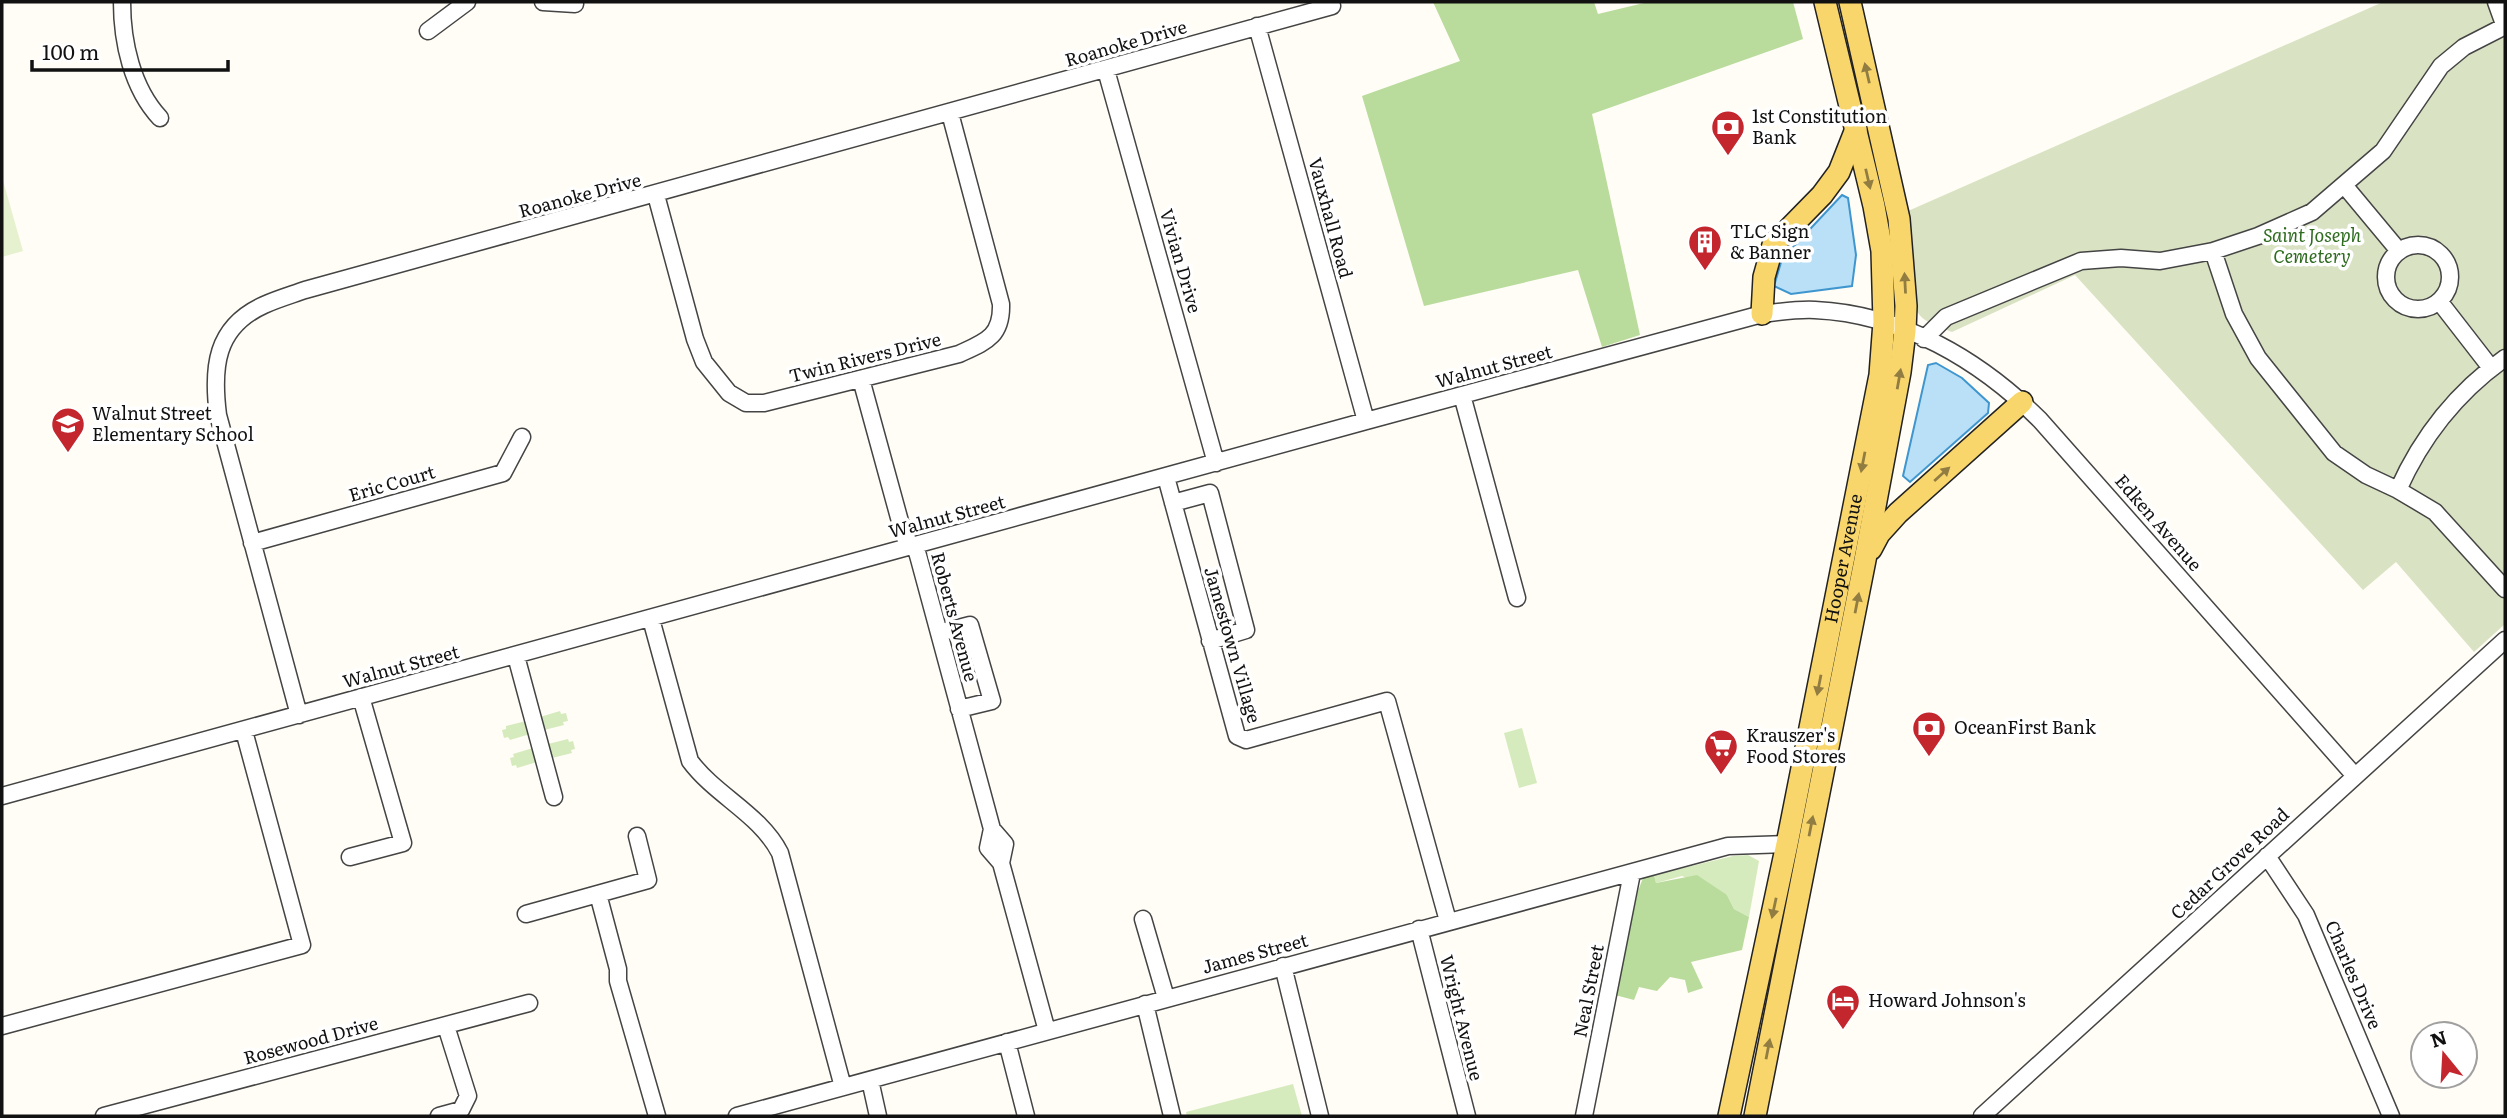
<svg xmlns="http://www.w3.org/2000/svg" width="2507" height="1118" font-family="Literata,serif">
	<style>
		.green { fill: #d5ebbd }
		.forest { fill: #b9dc9c }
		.cemetery { fill: #d9e3c4 }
		.pitch { fill: #e6f2cf }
		.water { fill: #b9e0f7; stroke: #3f96cf; stroke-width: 2 }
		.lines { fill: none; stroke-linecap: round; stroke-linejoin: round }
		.minor-casing { stroke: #444; stroke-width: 19 }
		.major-casing { stroke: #222; stroke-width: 24 }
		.minor { stroke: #fff; stroke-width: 16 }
		.major { stroke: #f9d66b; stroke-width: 21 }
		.oneway { fill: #917d42 }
		.labels { text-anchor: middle; stroke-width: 7; stroke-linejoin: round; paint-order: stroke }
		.street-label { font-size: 18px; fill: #111; stroke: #fff }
		.poi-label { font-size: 18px; fill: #111; stroke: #fff; text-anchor: start }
		.park-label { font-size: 18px; font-style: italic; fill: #2f6b1f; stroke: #fff }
	</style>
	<rect width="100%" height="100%" fill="#fffdf5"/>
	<!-- green -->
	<path class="green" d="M560 711 561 714 566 713 568 721 563 722 564 725 544 730 540 717Z
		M526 721 530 734 510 740 508 737 504 738 502 730 506 729V726Z
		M1522 728 1537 783 1519 788 1504 733Z
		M568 739 569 742 573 741 575 749 571 750 572 753 552 758 548 744Z
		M533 748 537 762 517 768 516 765 512 766 510 758 514 757 513 754Z
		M1748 855 1759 861 1749 917 1734 909 1727 895 1682 876 1656 883 1654 875 1733 856Z
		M1293 1084 1302 1116H1187L1186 1112Z"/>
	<!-- forest -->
	<path class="forest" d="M1433 2H1594L1598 14 1648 2H1793L1803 39 1592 114 1640 335 1602 347 1578 270 1424 306 1362 96 1460 61Z
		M1654 875 1656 883 1697 875 1727 895 1734 909 1749 917 1742 950 1691 962 1703 988 1688 993 1685 980 1670 977 1657 991 1639 987 1634 1000 1615 995 1638 891 1643 878Z"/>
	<!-- cemetery -->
	<path class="cemetery" d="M2383 2H2505V624L2474 652 2396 562 2363 590 2075 275 1952 332C1938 326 1919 322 1915 306L1908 211Z"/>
	<!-- pitch -->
	<path class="pitch" d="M2 177 23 251 2 257Z"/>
	<!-- water -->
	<path class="water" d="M1842 195 1848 198 1856 255 1852 286 1791 294 1774 286 1782 259Z
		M1936 363 1962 378 1989 403 1988 413 1910 482 1903 476 1928 365Z"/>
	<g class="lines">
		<!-- minor casing -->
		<g class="minor-casing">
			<path id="minor" d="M122 2C122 42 132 88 160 118
				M543 2 575 4
				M2496 2 2505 27
				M1257 26 1366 421
				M428 31 467 2
				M1106 70 1216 463
				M2344 185 2399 251
				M656 195 695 339 704 362 729 393 746 403H764L959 354C985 342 1002 337 1001 304L950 113
				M2386 277a32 32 0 1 1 64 0a32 32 0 1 1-64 0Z
				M2213 251 2234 314 2258 358 2334 453 2366 475 2398 490 2435 512 2505 589
				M2439 301 2491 368
				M1924 339 1946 317 2081 261 2121 258 2160 261 2213 251 2258 236 2312 212 2383 151 2441 66 2464 47 2505 26
				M861 379 904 536 917 552 919 559 992 829 988 848 1001 863 1047 1031
				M1462 395 1517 598
				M1166 477 1237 736 1246 740 1387 701 1448 921
				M2398 490C2422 436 2457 392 2505 358
				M1173 503 1210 493 1246 630 1210 641
				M252 543 503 473 522 437
				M651 619 690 761C716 796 760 814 780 853L843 1087
				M939 633 970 625 992 701 959 709
				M516 656 554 797
				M299 715 218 415C212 368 215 327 264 305 277 299 291 295 305 290L1332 6
				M2 796 1366 421 1762 314C1779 312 1797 309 1815 310 1902 314 1980 360 2040 420L2355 776
				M992 829 1005 844 1001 863
				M2267 856 2306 915 2391 1116
				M350 857 403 843 361 697
				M598 894 618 969V981L657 1116
				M526 914 648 880 637 836
				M1143 919 1166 998
				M1419 929 1467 1116
				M1283 966 1320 1116
				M1145 1004 1172 1116
				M2 1026 302 945 244 731
				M1007 1042 1026 1116
				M870 1080 878 1116
				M104 1116 529 1003
				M439 1116 461 1110 468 1096 446 1026
				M737 1116 1728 846 1787 844
				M1584 1116 1632 873
				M1982 1116 2505 640"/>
		</g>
		<!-- major casing -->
		<g class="major-casing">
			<g id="major">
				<path d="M1762 314 1764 277 1773 245 1822 195 1839 172 1856 129"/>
				<path d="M1871 549 1879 534 1898 513 2022 402"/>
				<path id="s1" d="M1729 1116 1787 844 1880 375 1884 322 1882 251 1874 206 1825 2"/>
				<path d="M1755 1116 1865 560 1900 372 1905 331 1906 306 1899 219 1850 2"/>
			</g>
		</g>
		<!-- minor -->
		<use href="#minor" class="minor"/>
		<!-- major -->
		<use href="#major" class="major"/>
	</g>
	<!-- one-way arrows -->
	<defs><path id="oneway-solid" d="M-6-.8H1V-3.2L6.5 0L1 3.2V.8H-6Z" transform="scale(1.75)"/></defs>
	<g class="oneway">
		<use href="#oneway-solid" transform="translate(1867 73) rotate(-103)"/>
		<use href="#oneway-solid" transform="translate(1868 179) rotate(77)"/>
		<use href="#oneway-solid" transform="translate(1905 283) rotate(-93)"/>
		<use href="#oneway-solid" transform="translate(1899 379) rotate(-80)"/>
		<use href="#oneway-solid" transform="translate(1863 462) rotate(101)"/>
		<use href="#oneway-solid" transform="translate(1942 474) rotate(-42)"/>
		<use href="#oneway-solid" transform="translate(1857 603) rotate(-79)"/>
		<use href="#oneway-solid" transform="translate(1819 685) rotate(101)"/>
		<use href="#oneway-solid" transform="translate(1811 826) rotate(-79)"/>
		<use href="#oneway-solid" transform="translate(1774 908) rotate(102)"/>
		<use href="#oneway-solid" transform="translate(1768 1049) rotate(-79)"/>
	</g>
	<!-- icons -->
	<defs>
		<g id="bank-pin" transform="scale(1.75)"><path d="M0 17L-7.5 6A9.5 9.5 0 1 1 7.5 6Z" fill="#c4262e" stroke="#fff"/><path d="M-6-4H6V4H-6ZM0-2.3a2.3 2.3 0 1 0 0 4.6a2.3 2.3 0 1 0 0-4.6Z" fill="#fff"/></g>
		<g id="building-pin" transform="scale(1.75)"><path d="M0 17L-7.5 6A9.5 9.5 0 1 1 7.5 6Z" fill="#c4262e" stroke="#fff"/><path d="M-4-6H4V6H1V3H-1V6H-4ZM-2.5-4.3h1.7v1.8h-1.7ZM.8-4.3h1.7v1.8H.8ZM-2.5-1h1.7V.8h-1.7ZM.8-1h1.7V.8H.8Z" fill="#fff"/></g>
		<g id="school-pin" transform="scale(1.75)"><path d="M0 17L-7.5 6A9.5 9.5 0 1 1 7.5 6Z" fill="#c4262e" stroke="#fff"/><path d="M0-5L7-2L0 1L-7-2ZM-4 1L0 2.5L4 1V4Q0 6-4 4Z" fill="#fff"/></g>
		<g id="supermarket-pin" transform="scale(1.75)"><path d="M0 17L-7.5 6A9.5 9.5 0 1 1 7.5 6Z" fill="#c4262e" stroke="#fff"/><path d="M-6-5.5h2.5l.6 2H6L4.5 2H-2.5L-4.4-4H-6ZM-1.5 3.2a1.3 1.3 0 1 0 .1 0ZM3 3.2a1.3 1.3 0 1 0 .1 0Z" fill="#fff"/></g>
		<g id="hotel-pin" transform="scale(1.75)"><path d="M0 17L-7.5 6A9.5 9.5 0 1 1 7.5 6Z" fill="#c4262e" stroke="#fff"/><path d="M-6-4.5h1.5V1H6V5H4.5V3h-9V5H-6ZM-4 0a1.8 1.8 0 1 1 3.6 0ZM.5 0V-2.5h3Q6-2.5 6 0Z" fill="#fff"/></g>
	</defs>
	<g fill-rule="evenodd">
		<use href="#bank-pin" x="1728" y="127"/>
		<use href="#building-pin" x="1705" y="242"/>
		<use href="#school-pin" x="68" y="424"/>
		<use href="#bank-pin" x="1929" y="728"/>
		<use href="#supermarket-pin" x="1721" y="746"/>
		<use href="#hotel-pin" x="1843" y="1001"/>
	</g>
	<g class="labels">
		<!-- street labels -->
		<g class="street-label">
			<text transform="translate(1126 44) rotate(-16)" y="6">Roanoke Drive</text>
			<text transform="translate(580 196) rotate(-15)" y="6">Roanoke Drive</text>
			<text transform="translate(1330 218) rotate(75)" y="6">Vauxhall Road</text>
			<text transform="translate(1180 261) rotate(74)" y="6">Vivian Drive</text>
			<text transform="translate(865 358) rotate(-14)" y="6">Twin Rivers Drive</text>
			<text transform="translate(1494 367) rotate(-15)" y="6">Walnut Street</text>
			<text transform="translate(392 484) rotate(-16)" y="6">Eric Court</text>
			<text transform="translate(947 517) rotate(-15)" y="6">Walnut Street</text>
			<text transform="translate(2158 523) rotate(49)" y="6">Edken Avenue</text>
			<text dy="6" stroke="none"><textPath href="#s1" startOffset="569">Hooper Avenue</textPath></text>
			<text transform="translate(954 617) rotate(75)" y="6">Roberts Avenue</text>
			<text transform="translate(1232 645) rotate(74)" y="6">Jamestown Village</text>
			<text transform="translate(401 667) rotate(-15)" y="6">Walnut Street</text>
			<text transform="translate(2230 864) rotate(-43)" y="6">Cedar Grove Road</text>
			<text transform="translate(1255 954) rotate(-15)" y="6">James Street</text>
			<text transform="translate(2353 975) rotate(67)" y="6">Charles Drive</text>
			<text transform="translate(1589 991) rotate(-79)" y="6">Neal Street</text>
			<text transform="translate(1461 1018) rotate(76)" y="6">Wright Avenue</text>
			<text transform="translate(311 1041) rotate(-15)" y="6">Rosewood Drive</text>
		</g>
		<!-- poi labels -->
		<g class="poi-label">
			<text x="1752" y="123">1st Constitution<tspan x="1752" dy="21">Bank</tspan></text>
			<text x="1730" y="238">TLC Sign<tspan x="1730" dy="21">&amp; Banner</tspan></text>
			<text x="92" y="420">Walnut Street<tspan x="92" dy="21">Elementary School</tspan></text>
			<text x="1954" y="734">OceanFirst Bank</text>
			<text x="1746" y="742">Krauszer's<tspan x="1746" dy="21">Food Stores</tspan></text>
			<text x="1868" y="1007">Howard Johnson's</text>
		</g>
		<!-- park labels -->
		<g class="park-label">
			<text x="2312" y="242">Saint Joseph<tspan x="2312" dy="21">Cemetery</tspan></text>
		</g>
	</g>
	<!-- border -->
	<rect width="2507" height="1118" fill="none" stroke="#111111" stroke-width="7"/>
	<!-- north arrow -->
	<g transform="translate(2444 1055) rotate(342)"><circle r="33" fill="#ffffff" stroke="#a0a0a0" stroke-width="2"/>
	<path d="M0-5L12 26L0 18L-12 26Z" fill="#c4262e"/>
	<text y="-10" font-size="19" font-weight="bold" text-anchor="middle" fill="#111111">N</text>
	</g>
	<!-- scale -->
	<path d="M32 60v10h196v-10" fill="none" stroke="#111111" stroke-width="3.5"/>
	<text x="42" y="60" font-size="21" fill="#111111" stroke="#ffffff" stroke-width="5" paint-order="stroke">100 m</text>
</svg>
